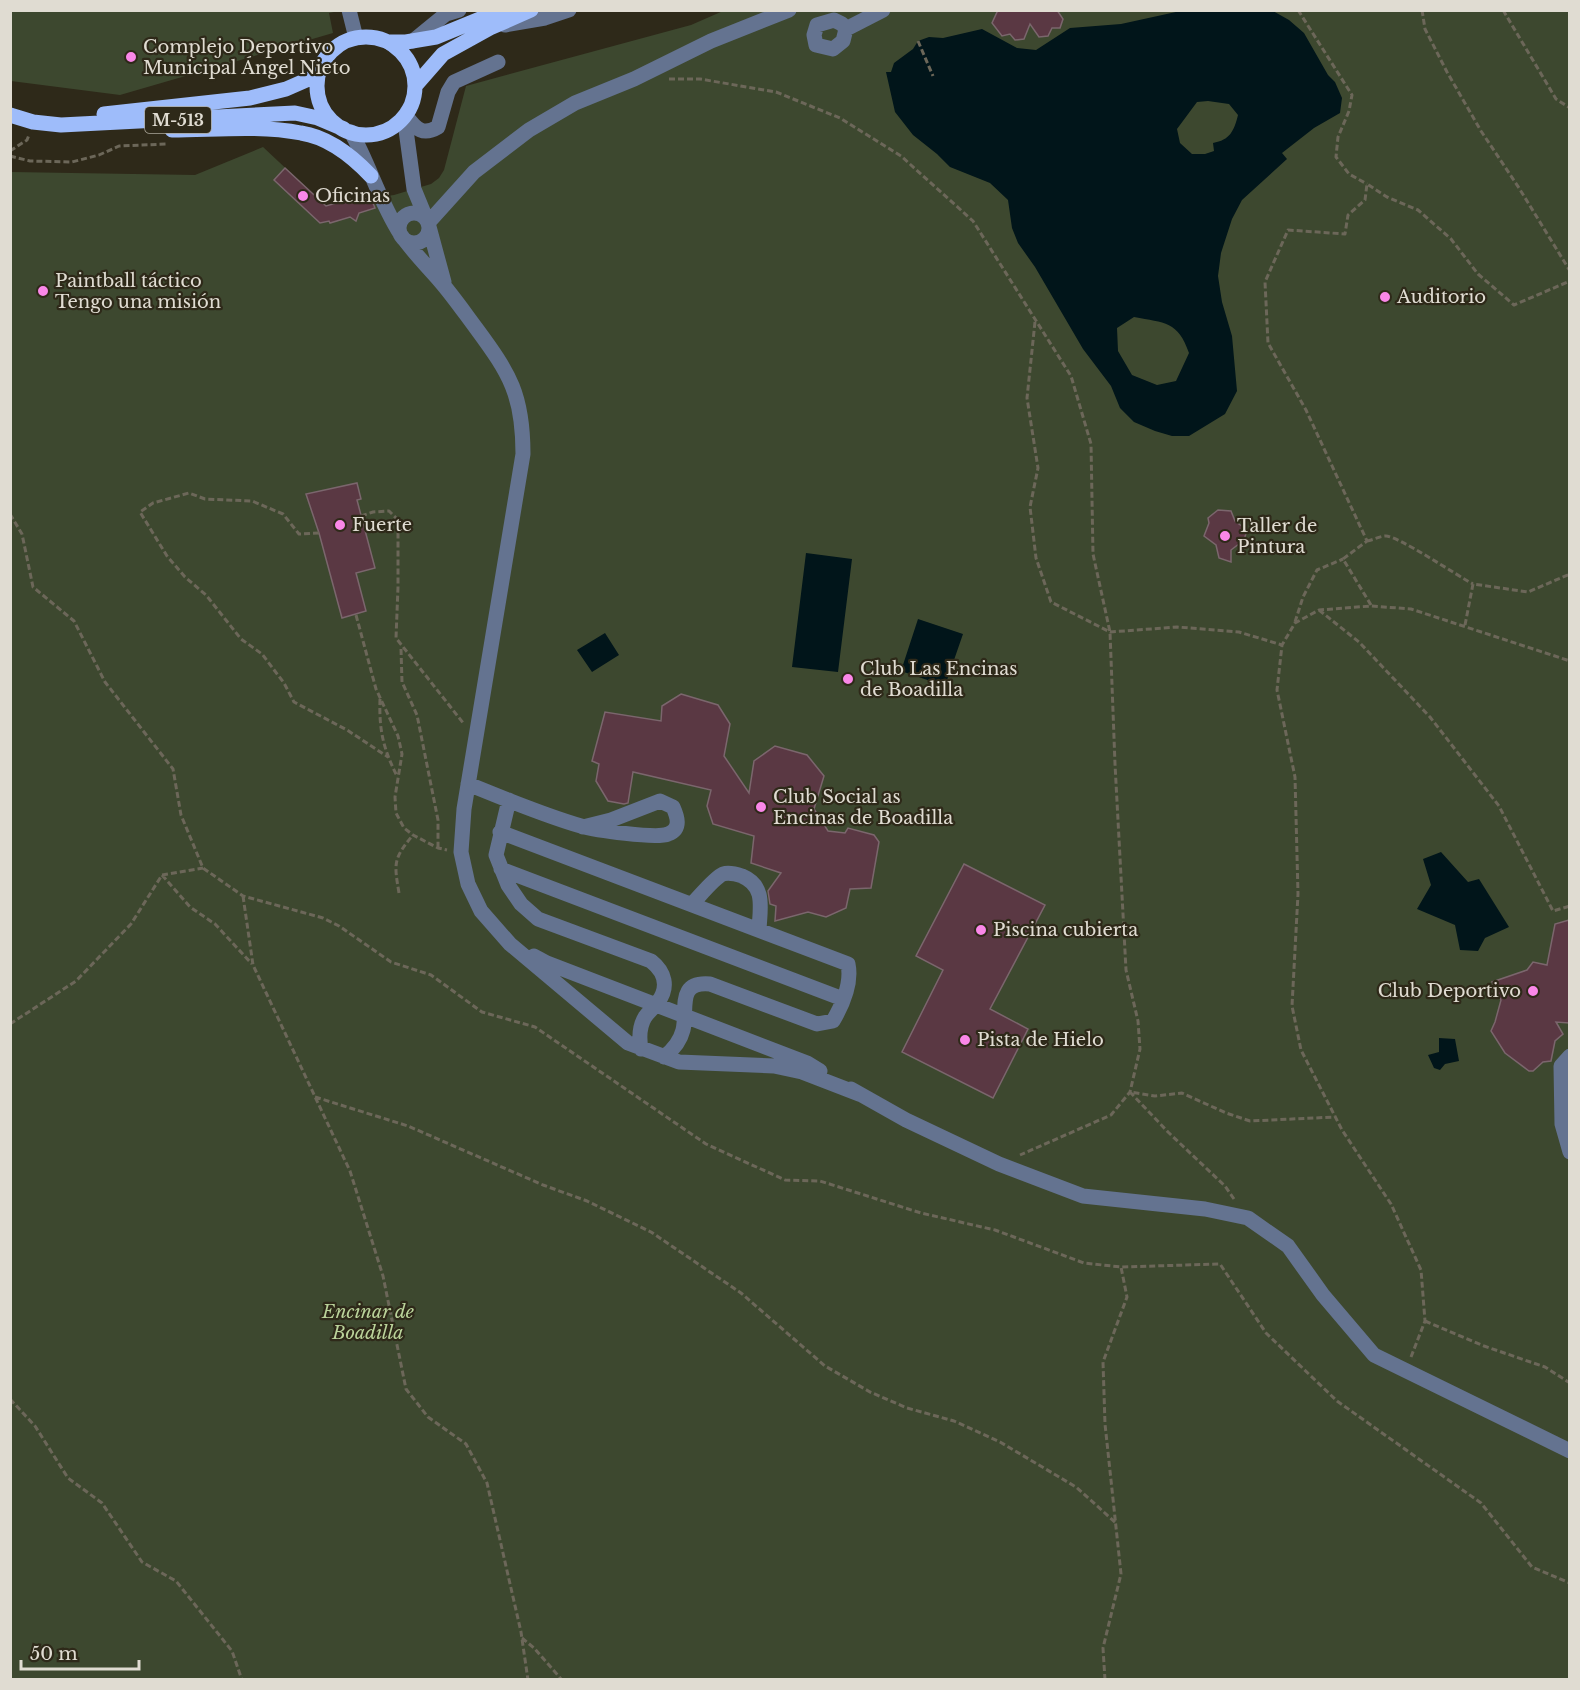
<svg xmlns="http://www.w3.org/2000/svg" width="1580" height="1690" font-family="'Libre Baskerville',serif">
	<style>
		.green { fill: #3d482f }
		.water { fill: #01151a; fill-rule: evenodd }
		.building { fill: #5a3843; stroke: #7b666d; stroke-width: 1.5 }
		.lines { fill: none; stroke-linecap: round; stroke-linejoin: round }
		.path { stroke: #6c6759; stroke-width: 3; stroke-dasharray: 6 3; stroke-linecap: butt }
		.minor { stroke: #647390; stroke-width: 15 }
		.major { stroke: #9ebcfa; stroke-width: 15 }
		.poi-dot { fill: #fa87e8; stroke: #2e2919; stroke-width: 2 }
		.labels { text-anchor: middle; stroke-width: 4.5; stroke-linejoin: round; paint-order: stroke }
		.shield { fill: #2e2919; stroke: #aba69a; stroke-width: 1.5 }
		.shield-label { font-size: 16px; font-weight: bold; fill: #e0dcd2 }
		.poi-label { font-size: 18px; fill: #e0dcd2; stroke: #2e2919; text-anchor: start }
		.park-label { font-size: 18px; font-style: italic; fill: #bad39a; stroke: #2e2919 }
	</style>
	<rect width="100%" height="100%" fill="#2e2919"/>
	<!-- green -->
	<path class="green" d="M10 11 11 10 339 11 329 13 333 33 120 95 11 81Z
		M723 11H1569V1679H11V172L195 175 263 147 326 206 351 199 358 200 394 195 414 189 431 184 439 178 444 170 466 86 691 25Z"/>
	<!-- water -->
	<path class="water" d="M1185 10 1273 11 1289 20 1304 33 1328 75 1335 82 1342 98 1340 113 1314 128 1282 153 1287 159 1242 200 1232 219 1221 253 1218 276 1222 302 1232 336 1237 391 1225 414 1189 436H1172L1155 431 1134 422 1120 408 1111 386 1083 349 1035 267 1018 243 1012 228 1008 200 990 183 950 167 937 154 913 135 895 112 886 72H891L894 63 913 49 918 41 929 37 943 38 982 29 1017 48 1036 50 1070 28 1121 24ZM1208 101 1229 104 1238 115C1234 131 1230 140 1213 143L1214 151 1205 154H1192L1180 143 1177 129 1197 102ZM1134 317C1165 323 1178 321 1189 353L1176 381 1157 385 1132 375 1118 351 1117 328Z
		M806 553 852 559 838 672 792 667Z
		M918 619 963 634 945 686 901 671Z
		M605 633 619 655 592 672 577 650Z
		M1441 852 1468 882 1479 879 1509 927 1485 938 1478 951 1460 950 1455 925 1417 909 1431 885 1423 859Z
		M1439 1038 1455 1039 1459 1061 1445 1064 1440 1070 1434 1068 1428 1055 1439 1052Z"/>
	<!-- building -->
	<path class="building" d="M998 10H1057L1063 19 1060 28H1052L1048 36 1039 37 1030 24 1024 39 1015 40 1010 34 1002 36 992 23Z
		M285 168 326 206 351 199 358 200 371 198 375 208 359 213 356 221 350 217 330 223 329 221 320 223 274 180Z
		M357 483 361 499 357 500 375 568 356 573 366 611 342 618 319 533 306 494Z
		M1218 510 1231 511 1235 521 1247 530 1244 540 1231 550V562L1219 558 1216 545 1204 536 1209 523 1208 518Z
		M681 694 718 705 730 724 724 756 749 793 754 761 775 746 807 755 824 776 814 809 828 831 845 833 848 828 874 835 879 842 871 888 850 889 846 908 826 917 808 912 775 921 776 906 770 904 768 891 781 873 751 863 754 836 713 824 707 806 711 790 633 772 628 803 624 804 608 801 596 781 599 764 592 761 605 712 661 721 662 706Z
		M964 864 1045 905 990 1009 1028 1029 993 1098 902 1052 943 970 916 956Z
		M1569 920V1023L1556 1022 1563 1034 1555 1041 1551 1061 1543 1062 1533 1071H1529L1505 1053 1491 1031 1495 1022 1501 1000 1492 982 1527 970 1533 962 1547 965 1555 924Z"/>
	<g class="lines">
		<!-- path -->
		<path class="path" d="M1298 10 1352 95 1349 111 1338 137 1336 157 1349 174 1367 184
			M1422 10 1425 29 1447 72 1481 131 1519 188 1570 271
			M1503 10 1556 99 1570 108
			M918 41 933 76
			M669 79H700L776 92 840 118 901 156 973 221 1071 376 1091 444 1093 554 1110 632 1115 764 1126 970 1138 1021 1140 1049 1130 1092 1111 1115 1020 1155
			M10 151 27 140 29 135
			M10 156 30 161 72 162 99 155 119 146 167 144
			M1035 322 1027 398 1038 468 1030 507 1036 558 1051 602 1110 632 1177 627 1239 632 1282 645
			M10 514 22 534 33 587 74 621 105 682 173 769 181 815 203 868 243 896 323 918 339 926 391 962 431 975 482 1012 535 1027 706 1144 785 1180 820 1181 921 1213 995 1230 1084 1263 1121 1267 1220 1264 1266 1333 1337 1401 1481 1503 1532 1567 1570 1583
			M361 516 373 512 389 511 398 520V587L396 638 464 724
			M319 533 299 534 283 514 252 501 205 499 189 493 153 503 140 512 167 556 185 577 206 595 241 639 262 654 284 683 294 702 347 730 388 757
			M1367 541C1373 540 1380 536 1386 536 1398 536 1458 576 1473 584
			M1371 605 1343 559 1367 541 1306 410 1268 343 1265 282 1288 230 1345 234 1348 215 1365 200 1367 184 1387 197 1418 210 1451 239 1478 274 1514 305 1570 281
			M1319 610 1359 642 1430 717 1499 806 1553 911 1570 906
			M356 615 376 689 398 736 402 754 395 797 396 813 404 828 413 835 438 848 447 850
			M1295 622 1303 597 1317 570 1343 559
			M1465 625 1473 584 1528 592 1570 574
			M401 649 402 682 417 715 438 820V847
			M380 699C379 730 383 748 397 776
			M162 875 190 907 215 924 252 964
			M399 893C394 863 393 859 413 835
			M243 896 253 965 350 1171 383 1276 406 1389 428 1417 466 1444 487 1483 521 1632 528 1680
			M10 1024 76 981 131 924 162 875 203 868
			M315 1097 408 1126 543 1185 587 1201 651 1232 741 1293 825 1366 870 1392 907 1408 954 1421 1000 1442 1076 1487 1116 1523
			M1234 1199 1225 1186 1168 1132 1130 1092 1155 1096 1182 1093 1226 1113 1250 1121 1335 1117
			M1425 1321 1484 1346 1545 1367 1570 1383
			M1411 1357 1425 1321 1421 1270 1391 1204 1342 1130 1301 1050 1292 1006 1298 894 1295 777 1277 690 1282 645 1295 623 1319 610 1371 606 1411 609 1570 661
			M10 1399 35 1426 68 1478 102 1503 142 1562 176 1581 232 1651 242 1680
			M522 1638 534 1648 562 1680
			M1105 1680 1103 1648 1121 1574 1105 1424 1103 1362 1127 1297 1121 1267"/>
		<!-- minor -->
		<path class="minor" d="M349 10 356 38
			M834 20 842 24 846 29 843 41 833 49 816 45 814 35 817 25Z
			M505 25 545 18 569 10
			M846 29 883 10
			M413 41 446 14 459 10
			M407 112 406 130 414 189 428 223 444 282
			M407 117C416 129 423 136 438 127L448 92 454 82 498 62
			M351 132C370 166 380 203 401 235 412 251 427 266 440 281 453 296 464 312 476 328 510 374 523 395 523 454L464 809 461 852 468 884 481 911 510 944 628 1043 679 1062 774 1066 802 1072 859 1094
			M399 228a15 15 0 1 1 30 0a15 15 0 1 1-30 0Z
			M428 223 474 172 529 130 575 103 634 79 711 41 789 10
			M468 784C505 799 543 815 581 826 595 830 656 839 668 834 682 829 677 816 673 807L660 801 611 820 583 827
			M509 800 496 855 508 885 521 904 538 919 651 961C665 972 669 987 658 1002 654 1008 649 1011 645 1017 639 1027 639 1038 641 1049
			M500 832 848 964C852 983 843 1004 833 1021L817 1024 710 984C676 981 688 1009 683 1030 680 1042 673 1050 664 1057
			M501 869 843 999
			M692 904C699 897 714 878 723 874 729 872 736 874 742 876 766 886 760 908 759 930
			M534 956 547 963 807 1063 820 1071
			M1570 1056 1561 1066 1562 1124 1570 1152
			M851 1089 906 1120 999 1164 1083 1196 1205 1209 1248 1218 1288 1246 1323 1295 1374 1355 1570 1451"/>
		<!-- major -->
		<path class="major" d="M317 86a49 49 0 1 1 98 0a49 49 0 1 1-98 0Z
			M388 42H406L436 37 502 10
			M415 86 443 54 490 28 531 10
			M104 114 250 98 286 89 318 75
			M10 115 33 122 61 125 295 113 318 118 344 129
			M172 130C214 130 259 125 301 133 328 137 353 157 371 176"/>
	</g>
	<!-- markers -->
	<g class="poi-dot">
		<circle cx="131" cy="57" r="6"/>
		<circle cx="303" cy="196" r="6"/>
		<circle cx="43" cy="291" r="6"/>
		<circle cx="1385" cy="297" r="6"/>
		<circle cx="340" cy="525" r="6"/>
		<circle cx="1225" cy="536" r="6"/>
		<circle cx="848" cy="679" r="6"/>
		<circle cx="761" cy="807" r="6"/>
		<circle cx="981" cy="930" r="6"/>
		<circle cx="1533" cy="991" r="6"/>
		<circle cx="965" cy="1040" r="6"/>
	</g>
	<g class="labels">
		<!-- shield labels -->
		<rect class="shield" x="145" y="107" width="66" height="26" rx="4.5"/>
		<g class="shield-label">
			<text x="178" y="126">M-513</text>
		</g>
		<!-- poi labels -->
		<g class="poi-label">
			<text x="143" y="53">Complejo Deportivo<tspan x="143" dy="21">Municipal Ángel Nieto</tspan></text>
			<text x="315" y="202">Oficinas</text>
			<text x="55" y="287">Paintball táctico<tspan x="55" dy="21">Tengo una misión</tspan></text>
			<text x="1397" y="303">Auditorio</text>
			<text x="352" y="531">Fuerte</text>
			<text x="1237" y="532">Taller de<tspan x="1237" dy="21">Pintura</tspan></text>
			<text x="860" y="675">Club Las Encinas<tspan x="860" dy="21">de Boadilla</tspan></text>
			<text x="773" y="803">Club Social as<tspan x="773" dy="21">Encinas de Boadilla</tspan></text>
			<text x="993" y="936">Piscina cubierta</text>
			<text x="1521" y="997" text-anchor="end">Club Deportivo</text>
			<text x="977" y="1046">Pista de Hielo</text>
		</g>
		<!-- park labels -->
		<g class="park-label">
			<text x="368" y="1318">Encinar de<tspan x="368" dy="21">Boadilla</tspan></text>
		</g>
	</g>
	<!-- border -->
	<rect width="1580" height="1690" fill="none" stroke="#e0dcd2" stroke-width="24"/>
	<!-- scale -->
	<path d="M21 1660v9h118v-9" fill="none" stroke="#e0dcd2" stroke-width="3"/>
	<text x="30" y="1660" font-size="18" fill="#e0dcd2" stroke="#2e2919" stroke-width="4.5" paint-order="stroke">50 m</text>
</svg>
